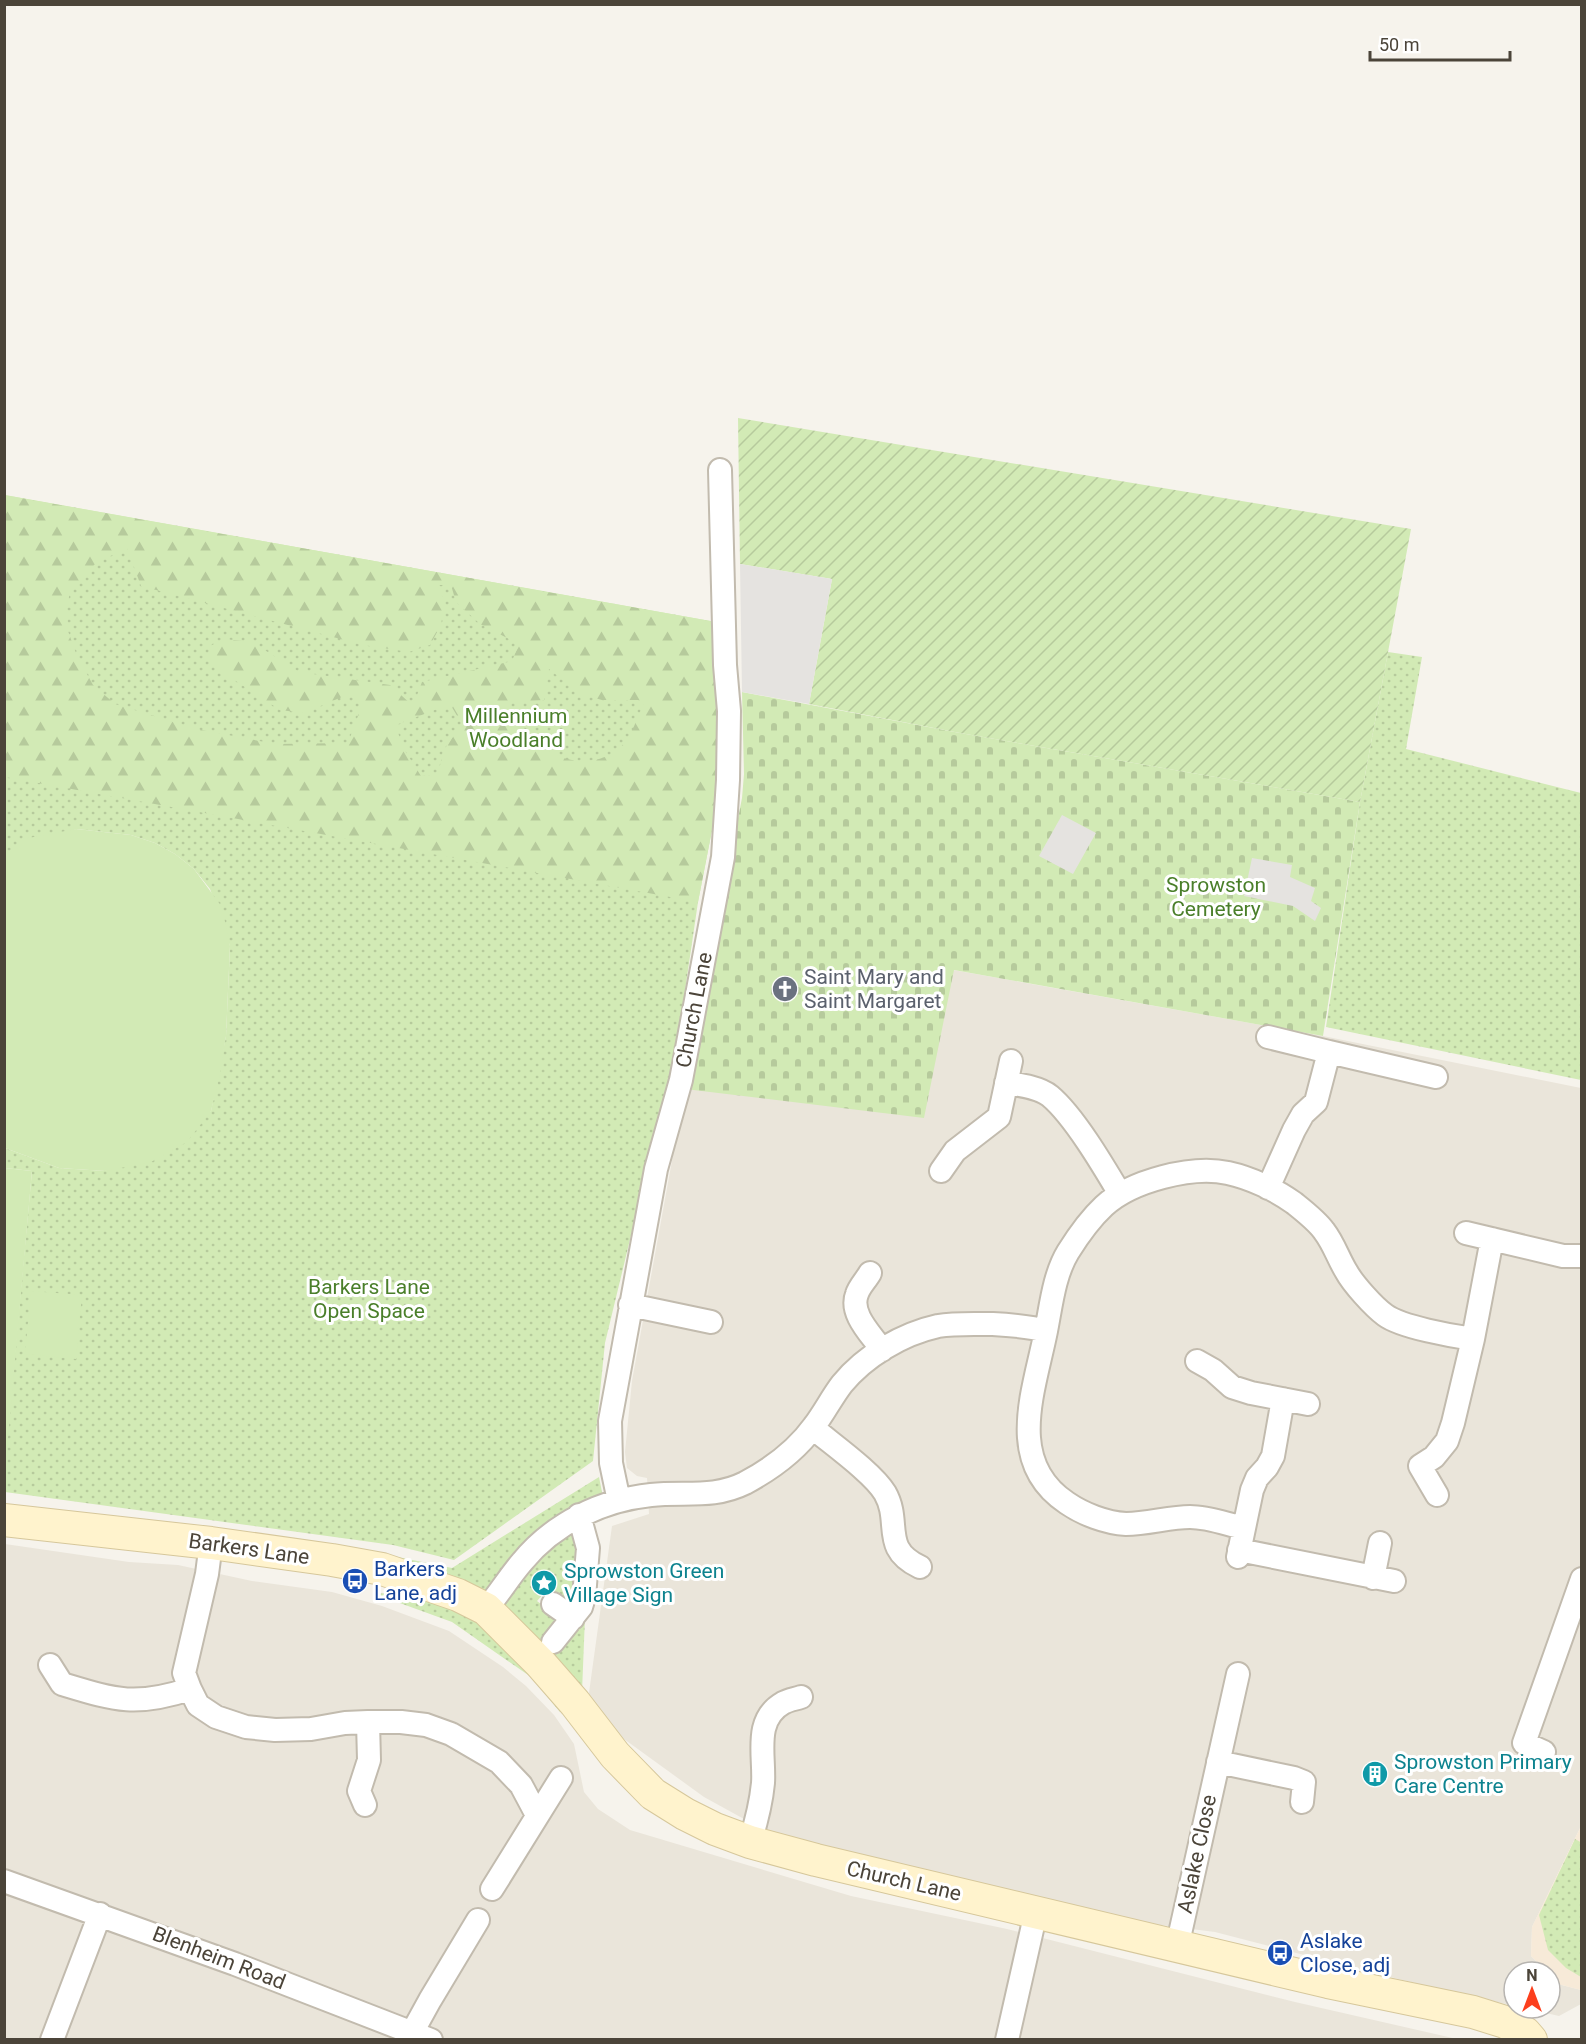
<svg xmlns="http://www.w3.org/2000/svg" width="1586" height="2044" font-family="Roboto,sans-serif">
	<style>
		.residential { fill: #eae5da }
		.commercial { fill: #f7ead8 }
		.grass { fill: url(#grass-dots) }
		.forest { fill: url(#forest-firs); fill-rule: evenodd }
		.cemetery { fill: url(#cemetery-stones) }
		.garden { fill: url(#garden-furrows) }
		.pitch { fill: #d2eab5 }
		.parking { fill: #e5e3e0 }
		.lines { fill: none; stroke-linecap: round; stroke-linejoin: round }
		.street-casing { stroke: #c2bbae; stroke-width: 26 }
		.secondary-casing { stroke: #d6c79b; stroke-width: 34 }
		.street { stroke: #fff; stroke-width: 22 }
		.secondary { stroke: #fff3cd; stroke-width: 32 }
		.labels { text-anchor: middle; stroke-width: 6; stroke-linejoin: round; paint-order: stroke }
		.park-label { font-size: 21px; fill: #4a7f2a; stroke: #fff }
		.worship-label { font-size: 21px; fill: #5b616d; stroke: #fff; text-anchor: start }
		.street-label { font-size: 21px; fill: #4b4439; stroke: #fff }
		.transit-label { font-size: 21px; fill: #164399; stroke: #fff; text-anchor: start }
		.culture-label { font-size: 21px; fill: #0d838f; stroke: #fff; text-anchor: start }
	</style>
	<defs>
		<pattern id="grass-dots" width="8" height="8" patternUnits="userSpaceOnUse" patternTransform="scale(1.5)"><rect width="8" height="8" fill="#d2eab5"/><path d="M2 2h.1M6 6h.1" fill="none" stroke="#b6ca9c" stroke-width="1.8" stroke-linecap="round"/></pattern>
		<pattern id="forest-firs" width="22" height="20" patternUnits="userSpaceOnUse" patternTransform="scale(1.5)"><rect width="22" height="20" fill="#d2eab5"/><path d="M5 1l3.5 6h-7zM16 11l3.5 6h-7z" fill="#b6ca9c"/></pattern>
		<pattern id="cemetery-stones" width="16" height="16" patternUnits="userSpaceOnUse" patternTransform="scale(1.5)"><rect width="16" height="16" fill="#d2eab5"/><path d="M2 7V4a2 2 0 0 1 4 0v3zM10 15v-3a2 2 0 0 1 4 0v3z" fill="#b6ca9c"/></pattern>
		<pattern id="garden-furrows" width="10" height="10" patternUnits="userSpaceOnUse" patternTransform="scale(1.5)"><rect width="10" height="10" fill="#d2eab5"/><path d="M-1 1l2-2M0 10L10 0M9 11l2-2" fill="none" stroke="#b6ca9c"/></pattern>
	</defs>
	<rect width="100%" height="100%" fill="#f6f3ec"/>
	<!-- residential -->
	<path class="residential" d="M953 970 1323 1036 1581 1088V1826L1532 1927 1531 1956 1547 1972H1514V2006L1390 1977 1215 1932 1090 1916 773 1835 704 1797 624 1739 588 1700 612 1526 649 1514 647 1478 637 1476 627 1468 625 1452 632 1381 685 1089Z
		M5 1544 129 1562 178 1565 252 1581 332 1592 382 1606 449 1631 503 1667 526 1686 554 1715 574 1744 584 1792 598 1809 630 1830 851 1896 1007 1929 1295 2002 1457 2039 5 2040Z
		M1550 1975 1558 1984 1581 1990V2004L1559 2016 1524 2008H1550Z"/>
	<!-- commercial -->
	<path class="commercial" d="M1581 1826V1990L1558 1984 1550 1975V1972H1547L1531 1956 1532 1927Z"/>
	<!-- grass -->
	<path class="grass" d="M5 495 716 622 717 773 713 825 698 902 677 1045 605 1343 593 1461 454 1560 393 1545 5 1492V1449H6L32 1171 5 1168V1148L59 1168 105 1171 211 1111 226 1036 230 946 210 889 194 869 175 854 155 843 131 835 76 829 5 859Z
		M1388 652 1422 657 1406 749 1581 793V1080L1326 1027 1360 802Z
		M599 1477 603 1497 580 1549 578 1594 570 1605 546 1591 537 1601 560 1619 585 1617 582 1692 560 1712 531 1677 452 1622 375 1594 410 1591 339 1545 452 1568Z
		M1575 1839 1582 1843 1581 1977 1566 1968 1548 1950 1539 1915Z"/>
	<!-- forest -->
	<path class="forest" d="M4 495 716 622 717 773 713 825 698 902 5 777ZM127 548 141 586 363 645 409 652 430 645 441 625 445 599 433 585H451L456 602 480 624 519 644 512 661 422 682 413 706 390 685 299 672 252 642 224 639 210 646 208 655 219 670 280 710 304 713 349 694 362 705 348 743 276 744 196 729 115 704 93 685 77 656 68 631 67 609 70 591 96 563ZM549 669 580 694 602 700H645C638 716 632 736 619 749 615 754 605 757 599 759 557 770 525 736 508 703L544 700ZM450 704 462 724 443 751 438 775 421 776 402 746 396 725Z"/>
	<!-- cemetery -->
	<path class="cemetery" d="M742 692 960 733 1360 802 1323 1036 954 970 924 1118 685 1089 742 798 744 774Z"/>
	<!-- garden -->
	<path class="garden" d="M738 418 1411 529 1360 802 960 733 809 704 832 579 740 564Z"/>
	<!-- pitch -->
	<path class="pitch" d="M76 829 131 835 155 843 175 854 194 869 222 907 230 946 226 1036 220 1074 211 1111 187 1142 151 1162 105 1171 59 1168 5 1148V859L23 839Z
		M5 1168 32 1171 7 1449H4Z
		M31 1291 82 1295 76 1359 25 1354Z"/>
	<!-- parking -->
	<path class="parking" d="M740 564 832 579 809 704 742 692Z
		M1062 815 1096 833 1073 874 1039 856Z
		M1252 858 1292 865 1290 877 1315 888 1311 901 1321 908 1315 921 1293 906 1244 896Z"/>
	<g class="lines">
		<!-- street casing -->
		<g class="street-casing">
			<path id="street" d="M1268 1037 1329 1052
				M1006 1083C1020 1085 1039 1087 1050 1096 1074 1116 1104 1167 1120 1194
				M941 1171 955 1151 999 1117 1011 1061
				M1268 1188 1294 1130 1303 1114 1316 1102 1329 1052 1436 1077
				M1466 1233 1563 1256H1582
				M870 1273C866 1280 859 1287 857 1294 849 1314 872 1335 882 1350
				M630 1305 711 1322
				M1046 1331C1051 1306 1054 1275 1068 1252 1078 1236 1090 1219 1104 1206 1131 1181 1192 1165 1228 1173 1251 1178 1276 1190 1294 1203 1304 1211 1317 1221 1324 1231 1334 1244 1338 1258 1346 1271 1353 1284 1374 1307 1385 1315 1401 1327 1452 1336 1473 1339
				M1197 1361 1213 1370 1232 1387 1251 1393 1308 1404
				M813 1428C832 1444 873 1473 885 1493 902 1523 880 1548 920 1567
				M1437 1495 1420 1466 1434 1457 1447 1441 1453 1423 1473 1339 1492 1239
				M619 1501 611 1463 610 1421 656 1169 681 1080 723 857 728 780 729 711 725 665 720 470
				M211 1543 207 1574 184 1673 190 1689 198 1705 216 1717 246 1727 275 1730 311 1729 345 1723 368 1722H401L426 1725 451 1734 499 1762 521 1785 537 1815
				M1239 1550 1394 1581
				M1238 1557 1252 1490 1257 1478 1267 1467 1273 1456 1283 1399
				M1373 1578 1380 1543
				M553 1604 573 1618
				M486 1609C499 1594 509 1577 522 1562 554 1523 602 1500 651 1495 684 1491 713 1499 745 1483 773 1468 796 1451 814 1426 824 1413 832 1397 842 1384 865 1356 902 1334 938 1326 955 1323 974 1324 992 1324 1010 1325 1029 1326 1046 1331 1034 1391 1005 1462 1067 1503 1083 1514 1106 1523 1126 1524 1148 1524 1169 1517 1190 1517 1208 1517 1226 1524 1244 1528
				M553 1642 581 1607 584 1597 588 1548 579 1515
				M50 1665 62 1684C115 1700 135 1707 190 1689
				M1544 1752 1524 1743 1582 1579
				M1218 1762 1294 1778 1304 1782 1302 1802
				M365 1805 359 1791 369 1760 368 1722
				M750 1842C756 1823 761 1804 763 1783 765 1756 753 1720 783 1703 788 1700 795 1699 801 1697
				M4 1881 235 1964 431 2040
				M492 1889 561 1778
				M1177 1947 1238 1674
				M52 2040 100 1914
				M408 2040 430 2000 478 1920
				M1007 2040 1036 1912"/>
		</g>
		<!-- secondary casing -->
		<g class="secondary-casing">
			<path id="secondary" d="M4 1520 211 1543 332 1560 382 1569 458 1595 486 1609 540 1663 575 1703 615 1755 653 1794 685 1814 715 1829 750 1842 816 1860 1328 1982 1473 2012 1505 2022 1525 2033 1531 2040"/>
		</g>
		<!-- street -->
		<use href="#street" class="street"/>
		<!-- secondary -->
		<use href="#secondary" class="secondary"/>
	</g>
	<!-- icons -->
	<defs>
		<g id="church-disc" transform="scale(1.35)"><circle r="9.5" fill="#6b7280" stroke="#fff"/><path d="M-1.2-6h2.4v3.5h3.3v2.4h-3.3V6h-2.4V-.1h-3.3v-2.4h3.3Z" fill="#fff"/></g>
		<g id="bus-disc" transform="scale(1.35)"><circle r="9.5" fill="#1a4fb4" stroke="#fff"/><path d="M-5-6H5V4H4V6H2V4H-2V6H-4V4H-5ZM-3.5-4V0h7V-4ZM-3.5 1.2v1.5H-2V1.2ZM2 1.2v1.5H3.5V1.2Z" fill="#fff"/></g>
		<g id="sight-disc" transform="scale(1.35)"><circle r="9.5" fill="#0f9aa8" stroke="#fff"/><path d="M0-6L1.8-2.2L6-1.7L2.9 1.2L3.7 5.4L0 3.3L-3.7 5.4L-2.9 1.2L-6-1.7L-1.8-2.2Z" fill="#fff"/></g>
		<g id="building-disc" transform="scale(1.35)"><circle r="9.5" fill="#0f9aa8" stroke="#fff"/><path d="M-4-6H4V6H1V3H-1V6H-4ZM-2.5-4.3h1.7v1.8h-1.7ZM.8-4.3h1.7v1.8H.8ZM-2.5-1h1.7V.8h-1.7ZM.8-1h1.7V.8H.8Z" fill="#fff"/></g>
	</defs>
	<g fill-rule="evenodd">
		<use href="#church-disc" x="785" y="989"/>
		<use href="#bus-disc" x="355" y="1581"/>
		<use href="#sight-disc" x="544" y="1583"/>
		<use href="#building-disc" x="1375" y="1774"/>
		<use href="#bus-disc" x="1280" y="1953"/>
	</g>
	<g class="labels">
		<!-- park labels -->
		<g class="park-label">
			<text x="516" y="723">Millennium<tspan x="516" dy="24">Woodland</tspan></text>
			<text x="1216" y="892">Sprowston<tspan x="1216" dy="24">Cemetery</tspan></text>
			<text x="369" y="1294">Barkers Lane<tspan x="369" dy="24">Open Space</tspan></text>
		</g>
		<!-- worship labels -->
		<g class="worship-label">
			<text x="804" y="984">Saint Mary and<tspan x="804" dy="24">Saint Margaret</tspan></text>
		</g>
		<!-- street labels -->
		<g class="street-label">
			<text transform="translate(694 1010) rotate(-79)" y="7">Church Lane</text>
			<text transform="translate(249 1549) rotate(8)" y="7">Barkers Lane</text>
			<text transform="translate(1197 1854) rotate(-78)" y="7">Aslake Close</text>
			<text transform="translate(904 1881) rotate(13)" y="7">Church Lane</text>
			<text transform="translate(219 1958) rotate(21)" y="7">Blenheim Road</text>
		</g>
		<!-- transit labels -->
		<g class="transit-label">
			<text x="374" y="1576">Barkers<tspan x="374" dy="24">Lane, adj</tspan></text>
			<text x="1300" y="1948">Aslake<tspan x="1300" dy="24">Close, adj</tspan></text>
		</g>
		<!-- culture labels -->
		<g class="culture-label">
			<text x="564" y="1578">Sprowston Green<tspan x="564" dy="24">Village Sign</tspan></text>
			<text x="1394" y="1769">Sprowston Primary<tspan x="1394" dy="24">Care Centre</tspan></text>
		</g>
	</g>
	<!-- border -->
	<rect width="1586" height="2044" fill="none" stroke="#4b4439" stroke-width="12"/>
	<!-- north arrow -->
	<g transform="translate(1532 1990)"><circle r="28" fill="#ffffff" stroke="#b7b4b0" stroke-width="1.5"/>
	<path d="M0-4.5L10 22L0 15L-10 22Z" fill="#fc3f1d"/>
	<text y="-9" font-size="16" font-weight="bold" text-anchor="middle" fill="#4b4439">N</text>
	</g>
	<!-- scale -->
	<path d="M1370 51v9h140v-9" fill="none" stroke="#4b4439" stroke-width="3"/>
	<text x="1379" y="51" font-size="18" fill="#4b4439" stroke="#ffffff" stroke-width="4.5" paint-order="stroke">50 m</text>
</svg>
